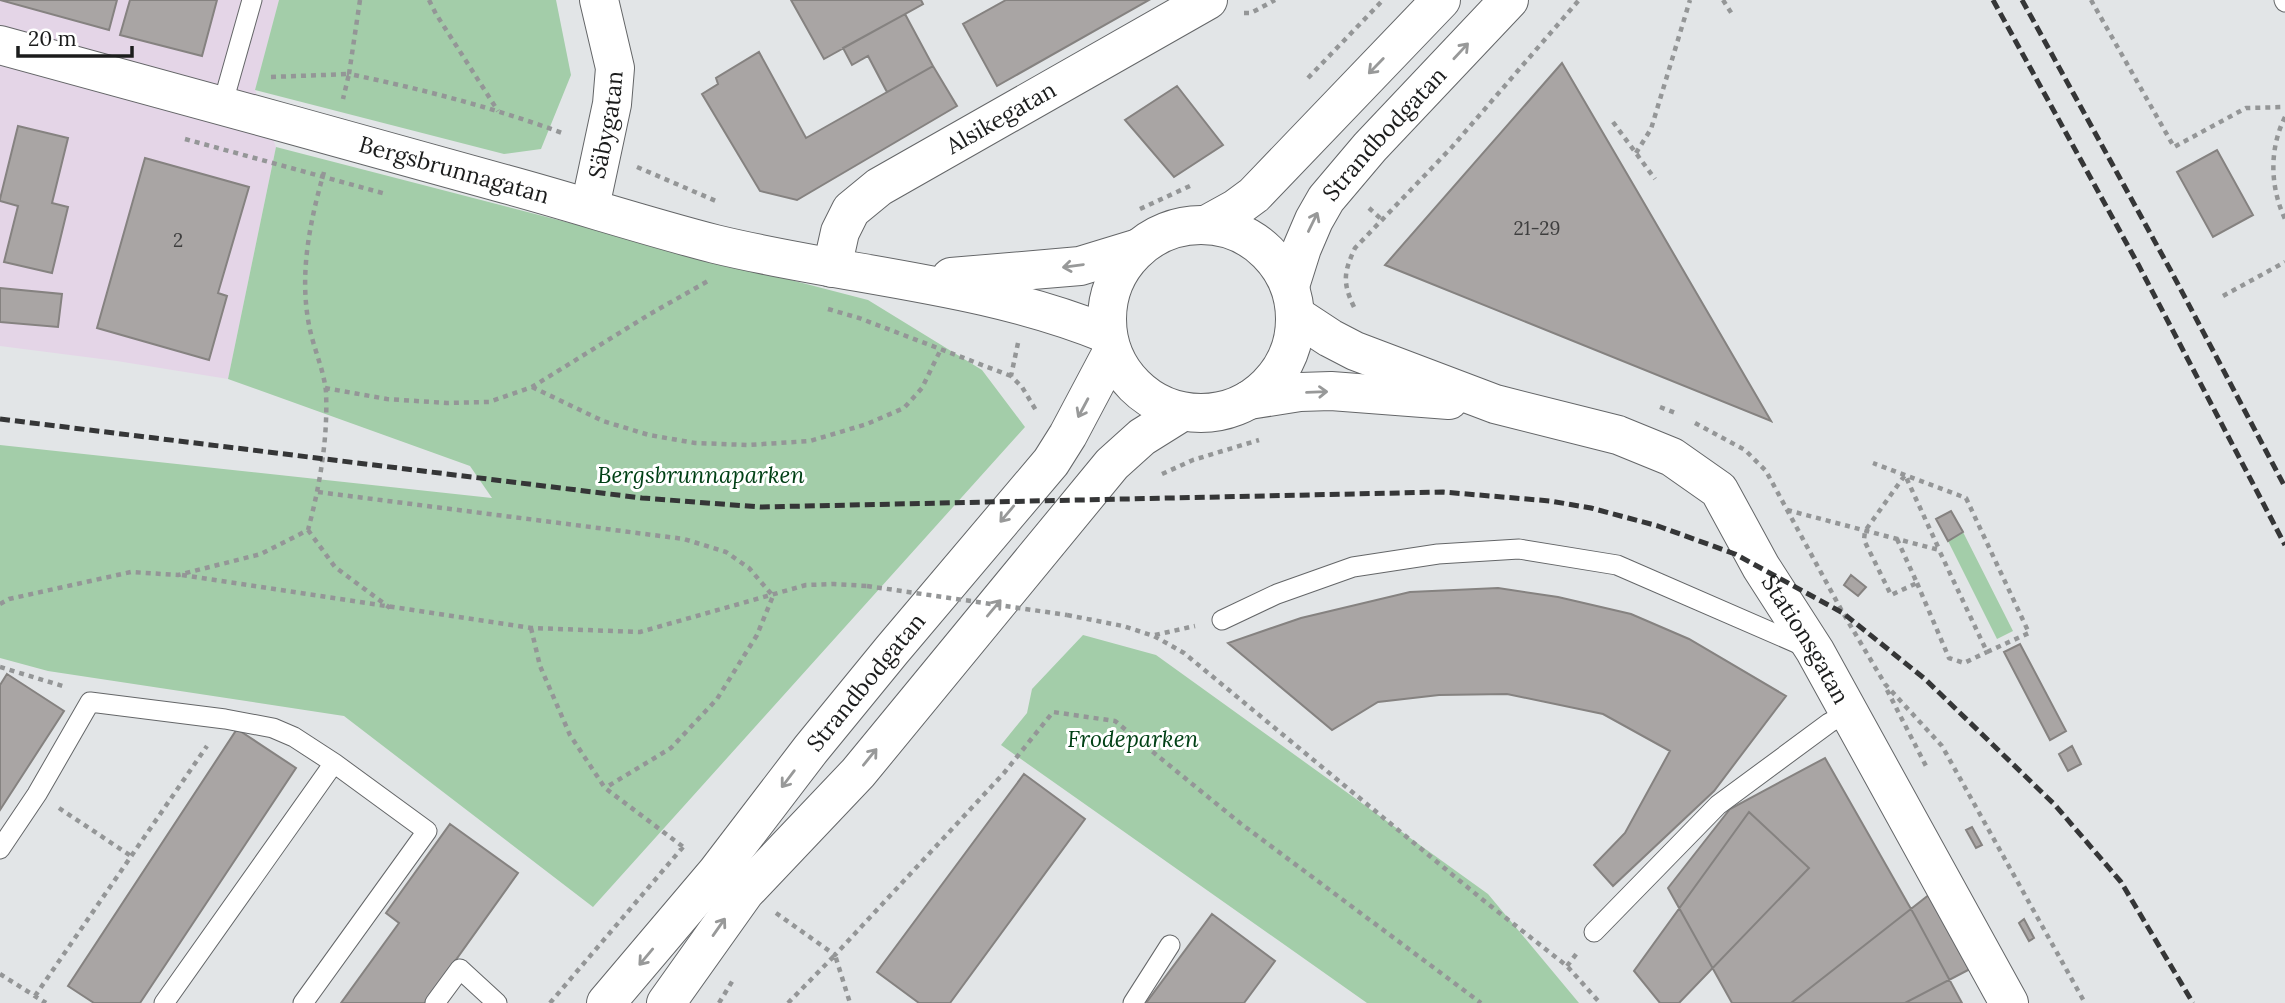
<svg xmlns="http://www.w3.org/2000/svg" width="2285" height="1003" font-family="Lora,serif">
	<style>
		.industrial { fill: #e4d5e7 }
		.green { fill: #a3cda9 }
		.building { fill: #a9a5a4; stroke: #858280; stroke-width: 2 }
		.lines { fill: none; stroke-linecap: round; stroke-linejoin: round }
		.lane-casing { stroke: #646668; stroke-width: 21 }
		.street-casing { stroke: #646668; stroke-width: 40 }
		.secondary-casing { stroke: #646668; stroke-width: 40 }
		.path { stroke: #949697; stroke-width: 4.5; stroke-dasharray: 5 5; stroke-linecap: butt }
		.lane { stroke: #fff; stroke-width: 19 }
		.street { stroke: #fff; stroke-width: 38 }
		.secondary { stroke: #fff; stroke-width: 38 }
		.rail { stroke: #353637; stroke-width: 5; stroke-dasharray: 10 5; stroke-linecap: butt }
		.path-bridge { stroke: #949697; stroke-width: 4.5; stroke-dasharray: 5 5; stroke-linecap: butt }
		.oneway { stroke: #989999 }
		.labels { text-anchor: middle; stroke-width: 6; stroke-linejoin: round; paint-order: stroke }
		.number-label { font-size: 19px; fill: #3e3e3e }
		.street-label { font-size: 23px; fill: #1b1c1c; stroke: #fff }
		.park-label { font-size: 23px; font-style: italic; fill: #004015; stroke: #fff }
	</style>
	<rect width="100%" height="100%" fill="#e2e5e7"/>
	<!-- industrial -->
	<path class="industrial" d="M0 0H279L255 90 276 147 228 379 117 361 0 346Z"/>
	<!-- green -->
	<path class="green" d="M279 0H556L571 75 541 149 504 154 255 90Z
		M276 147 868 300 982 370 1025 427 593 907 344 716 48 671 0 658V445L492 498 470 466 228 379Z
		M1963 532 2013 631 1997 639 1948 541Z
		M1083 635 1156 655 1488 894 1579 1003H1367L1001 745 1027 713 1032 689Z"/>
	<!-- building -->
	<path class="building" d="M0 0H117L109 30Z
		M130 0H217L202 56 120 35Z
		M791 0H921L923 4 824 59Z
		M1006 0H1149L997 86 963 24Z
		M905 14 933 66 887 92 868 56 852 65 843 48Z
		M759 52 806 138 933 66 957 106 797 200 760 191 702 94 718 84 716 78Z
		M1562 63 1637 191 1771 421 1385 265Z
		M1177 86 1223 145 1174 177 1125 120Z
		M18 126 68 138 52 203 68 207 52 273 4 262 18 206 0 201V199Z
		M2217 150 2253 215 2213 237 2177 172Z
		M145 158 249 187 218 293 227 296 209 360 97 328Z
		M0 288 62 294 58 327 0 322Z
		M1951 511 1963 532 1948 541 1936 519Z
		M1851 575 1866 587 1858 596 1844 585Z
		M1498 588 1558 597 1631 614 1689 639 1786 696 1714 791 1613 886 1594 865 1625 833 1670 751 1603 714 1507 694 1439 695 1378 702 1332 730 1228 643 1301 618 1410 592Z
		M2020 644 2066 731 2050 740 2004 652Z
		M7 674 64 711 0 810V685Z
		M237 729 296 768 140 1003H94L68 986Z
		M2072 746 2081 764 2068 771 2059 754Z
		M1825 758 1915 916 1962 1003H1732L1668 888 1730 809Z
		M1024 774 1085 819 950 1003H919L877 972Z
		M1749 812 1809 868 1679 1003H1660L1634 971Z
		M450 824 518 873 425 1003H341L399 923 386 913Z
		M1972 827 1982 845 1976 848 1966 830Z
		M1930 894 1970 969 1905 1003H1791Z
		M1212 914 1275 961 1244 1003H1146Z
		M2024 919 2034 938 2029 941 2019 923Z"/>
	<g class="lines">
		<!-- lane casing -->
		<g class="lane-casing">
			<path id="lane" d="M2284 0 2285 2
				M222 106 252 0
				M1222 620 1277 594 1353 567 1438 554 1519 549 1617 565 1808 648
				M0 849 37 794 90 702 225 719 273 728 294 737 334 763 164 1003
				M1594 932 1718 805 1829 723 1849 712
				M303 1003 427 831 334 763
				M435 1003 460 969 497 1003
				M1133 1003 1170 945"/>
		</g>
		<!-- street casing -->
		<g class="street-casing">
			<g id="street">
				<path id="s1" d="M0 45C168 91 337 137 505 184 575 203 645 226 715 244 846 276 982 283 1107 334"/>
				<path id="s2" d="M590 207 612 104 615 68 599 0"/>
				<path id="s3" d="M832 268 840 232 851 210 879 187 1208 0"/>
				<path d="M951 277 1080 266 1139 248"/>
				<path id="s4" d="M1295 315 1330 338 1355 351 1495 404 1618 435 1672 457 1719 490 1761 567 1815 651 2009 1003"/>
				<path d="M1249 400 1300 392 1331 391 1449 400"/>
			</g>
		</g>
		<!-- secondary casing -->
		<g class="secondary-casing">
			<g id="secondary">
				<circle cx="1201" cy="319" r="94"/>
				<path d="M1206 225 1235 209 1254 195 1441 0"/>
				<path id="s5" d="M1290 286 1302 248 1314 220 1326 199 1370 147 1509 0"/>
				<path id="s6" d="M606 1003 717 872 811 749 892 650 1051 462 1068 435 1112 352"/>
				<path d="M666 1003 745 892 858 773 1112 464 1142 437 1182 412"/>
			</g>
		</g>
		<!-- path -->
		<path class="path" d="M360 0 349 74C422 89 495 108 565 134
			M429 0 436 14 498 111
			M1723 0 1732 14
			M2091 0 2174 147 2246 108 2285 107
			M1244 13H1251L1275 0
			M271 77 349 74 343 99
			M1308 78 1383 0
			M2285 117C2269 149 2270 187 2285 219
			M1613 122 1655 179
			M185 139 386 194
			M1636 153 1651 129 1690 0
			M637 167 716 201
			M1369 208 1381 219
			M1140 209 1192 185
			M2223 296 2285 262
			M1354 307C1342 282 1344 272 1355 248L1452 147 1579 0
			M828 309 859 318 1011 376
			M1018 343 1011 376 1022 387 1037 412
			M532 387 603 421 649 435 695 443 748 445 810 441 867 424 904 408 922 388 941 349
			M325 388 387 399 447 403 489 402 532 387 650 314 708 281
			M1660 407 1678 414
			M1695 423 1745 450 1766 471 1843 613 1885 684 1942 746 2085 1003
			M1162 474 1193 460 1259 440
			M318 492 684 539 726 552 749 568 773 596 757 635 717 699 671 748 605 788
			M1787 510 1939 550 1987 652 2029 633 1966 498 1873 463
			M308 530 335 567 390 608
			M1897 539 1917 583 1891 595 1864 540 1865 531 1905 475 1939 549
			M182 575 531 628 640 632 806 585 834 584 867 586
			M1917 583 1949 658 1964 663 1987 652
			M0 604 9 599 131 572 178 575 261 554 308 530C320 485 328 438 326 392 324 370 313 347 309 325 299 273 310 221 324 172
			M1067 615 1123 626 1154 636 1184 653 1483 900 1567 966 1600 1003
			M531 628 540 666 570 735 605 788 686 849
			M1155 635 1195 626
			M0 667 66 687
			M1887 690 1926 766
			M59 808 131 856
			M776 913 835 955 1004 773 1053 712 1115 721 1240 823 1481 1003
			M1567 966 1577 953
			M0 974 46 1003
			M35 996 207 746
			M550 1003 683 847
			M719 1003 733 980
			M788 1003 835 955 850 1003"/>
		<!-- lane -->
		<use href="#lane" class="lane"/>
		<!-- street -->
		<use href="#street" class="street"/>
		<!-- secondary -->
		<use href="#secondary" class="secondary"/>
		<!-- rail -->
		<path class="rail" d="M1993 0 2139 266 2285 545
			M2022 0 2171 271 2285 487
			M0 419 642 498 761 507 1443 492 1550 501 1591 508 1658 526 1735 554 1843 613 1925 679 2055 805 2121 882 2193 1003"/>
		<!-- path-bridge -->
		<path class="path-bridge" d="M867 586 1067 615"/>
	</g>
	<!-- one-way arrows -->
	<defs><path id="oneway-shaft" d="M-6 0H5M1.5-3L5.5 0L1.5 3" fill="none" stroke-width="1.6" stroke-linecap="round" stroke-linejoin="round" transform="scale(1.75)"/></defs>
	<g class="oneway">
		<use href="#oneway-shaft" transform="translate(1461 51) rotate(-47)"/>
		<use href="#oneway-shaft" transform="translate(1376 66) rotate(134)"/>
		<use href="#oneway-shaft" transform="translate(1313 222) rotate(-64)"/>
		<use href="#oneway-shaft" transform="translate(1073 266) rotate(172)"/>
		<use href="#oneway-shaft" transform="translate(1317 392) rotate(-2)"/>
		<use href="#oneway-shaft" transform="translate(1083 408) rotate(118)"/>
		<use href="#oneway-shaft" transform="translate(1007 514) rotate(130)"/>
		<use href="#oneway-shaft" transform="translate(994 608) rotate(-50)"/>
		<use href="#oneway-shaft" transform="translate(870 757) rotate(-51)"/>
		<use href="#oneway-shaft" transform="translate(788 779) rotate(127)"/>
		<use href="#oneway-shaft" transform="translate(719 927) rotate(-55)"/>
		<use href="#oneway-shaft" transform="translate(646 957) rotate(130)"/>
	</g>
	<g class="labels">
		<!-- number labels -->
		<g class="number-label">
			<text x="1537" y="235">21-29</text>
			<text x="178" y="247">2</text>
		</g>
		<!-- street labels -->
		<g class="street-label">
			<text dy="8" stroke="none"><textPath href="#s3" startOffset="238">Alsikegatan</textPath></text>
			<text dy="8" stroke="none"><textPath href="#s2" startOffset="84">Säbygatan</textPath></text>
			<text dy="8" stroke="none"><textPath href="#s5" startOffset="182">Strandbodgatan</textPath></text>
			<text dy="8" stroke="none"><textPath href="#s1" startOffset="471">Bergsbrunnagatan</textPath></text>
			<text dy="8" stroke="none"><textPath href="#s4" startOffset="635">Stationsgatan</textPath></text>
			<text dy="8" stroke="none"><textPath href="#s6" startOffset="413">Strandbodgatan</textPath></text>
		</g>
		<!-- park labels -->
		<g class="park-label">
			<text x="701" y="483">Bergsbrunnaparken</text>
			<text x="1133" y="747">Frodeparken</text>
		</g>
	</g>
	<!-- scale -->
	<path d="M18 46v10h114v-10" fill="none" stroke="#1b1c1c" stroke-width="3.5"/>
	<text x="28" y="46" font-size="21" fill="#1b1c1c" stroke="#ffffff" stroke-width="5" paint-order="stroke">20 m</text>
</svg>
